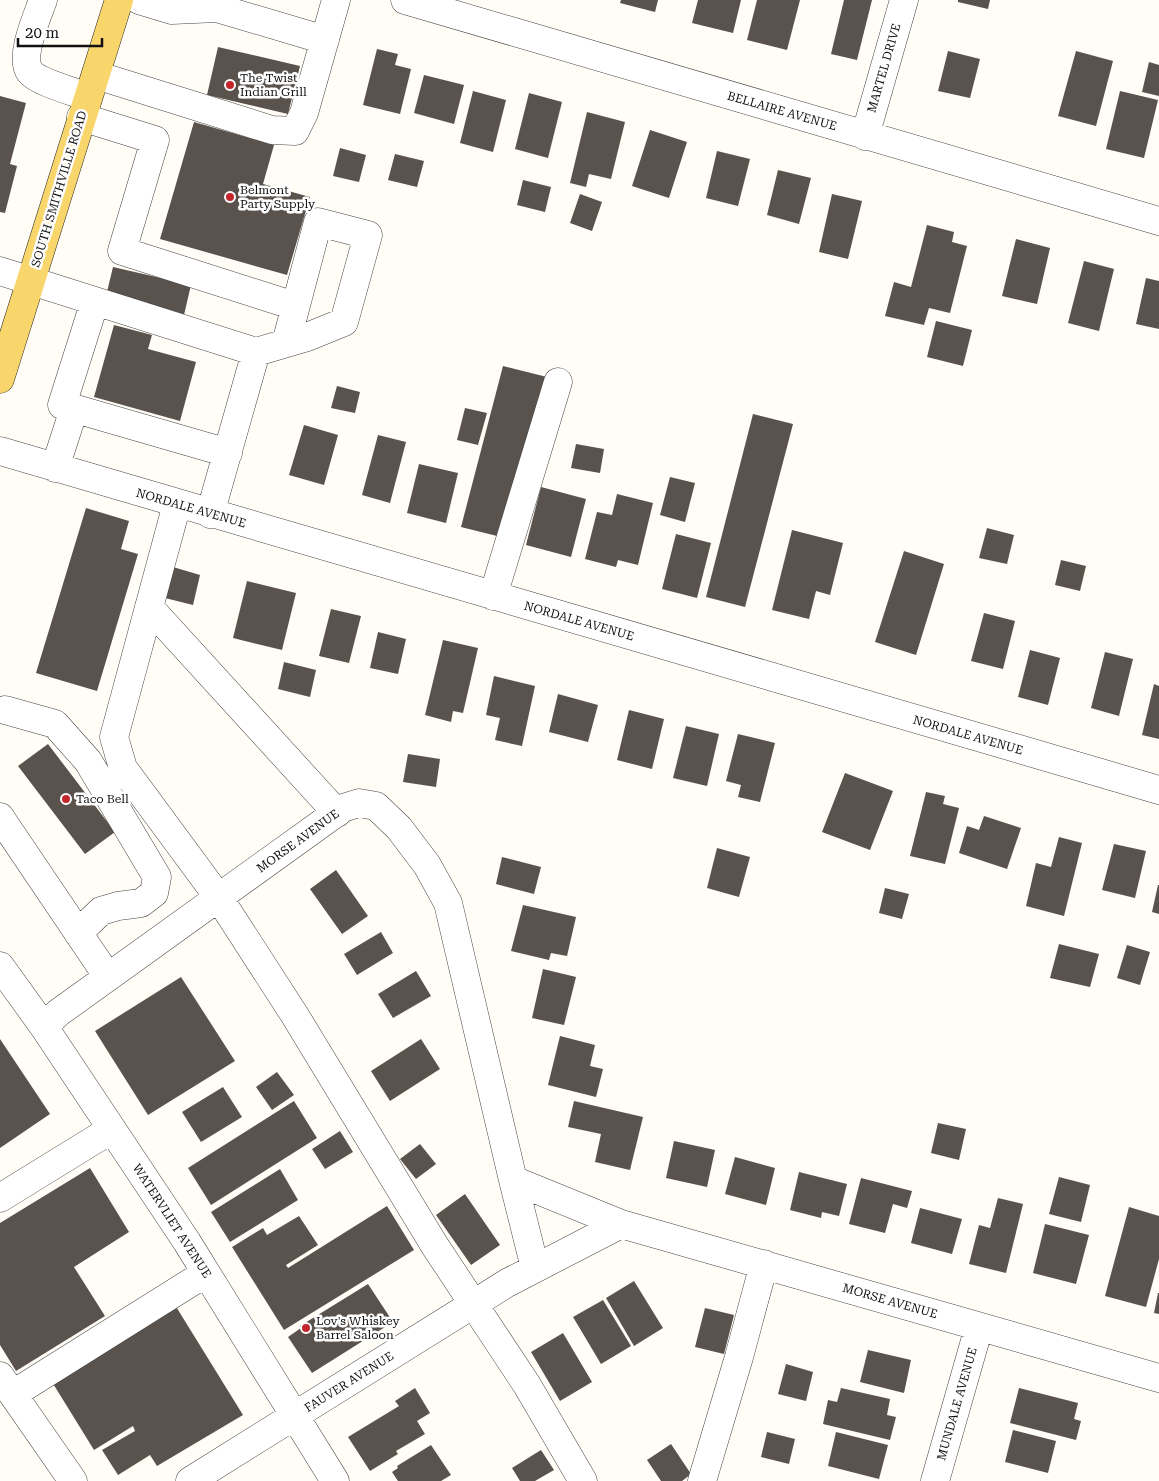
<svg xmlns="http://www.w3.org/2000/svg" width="1159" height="1481" font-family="'Roboto Serif',serif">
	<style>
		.building { fill: #5a524d }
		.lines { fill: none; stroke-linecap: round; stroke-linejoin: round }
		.minor-casing { stroke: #444; stroke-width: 29 }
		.major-casing { stroke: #222; stroke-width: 29 }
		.minor { stroke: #fff; stroke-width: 28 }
		.major { stroke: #f9d66b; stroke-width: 28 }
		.poi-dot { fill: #c4262e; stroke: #fff; stroke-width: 2 }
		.labels { text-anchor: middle; stroke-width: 5; stroke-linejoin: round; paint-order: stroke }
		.street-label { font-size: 12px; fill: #111; stroke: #fff }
		.poi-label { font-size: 12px; fill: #111; stroke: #fff; text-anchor: start }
	</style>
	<rect width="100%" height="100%" fill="#fffdf5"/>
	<!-- building -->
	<path class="building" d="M621 0H658L655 12 620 3Z
		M698 0H741L733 33 692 23Z
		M757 0H800L787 50 747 40Z
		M844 0H872L857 60 831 54Z
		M958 0H990L988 9 958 2Z
		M218 47 300 66 288 114 207 95Z
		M377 49 398 54 395 65 411 69 400 114 363 105Z
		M948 51 980 59 970 98 938 91Z
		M1076 51 1113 61 1096 126 1058 116Z
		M1149 62 1159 65V96L1142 92Z
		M424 75 464 85 454 124 414 113Z
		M473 91 506 100 493 152 460 143Z
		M1120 91 1158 100 1144 158 1106 149Z
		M529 93 562 102 548 158 515 149Z
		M0 96 26 103 10 164 17 166 5 213 0 212Z
		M587 112 625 122 611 179 589 174 586 187 570 183Z
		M194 122 274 145 263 184 310 197 287 275 160 239Z
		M650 130 687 142 669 198 632 186Z
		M340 148 366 155 359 182 333 176Z
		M717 151 750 159 738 206 706 198Z
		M395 154 424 161 417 187 388 180Z
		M778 170 811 178 799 224 767 215Z
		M523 180 551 187 545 212 517 205Z
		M580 194 602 202 592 231 570 223Z
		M832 194 862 201 848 259 819 252Z
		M927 225 954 232 952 242 967 246 950 313 929 308 924 325 885 316 894 282 911 287Z
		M1016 239 1050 248 1037 304 1002 296Z
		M1084 261 1114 269 1099 331 1068 323Z
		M113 267 191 285 184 315 106 296Z
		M1146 278 1159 281V329L1136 324Z
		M936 321 972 330 963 366 927 357Z
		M114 325 152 335 148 349 196 362 180 421 94 397Z
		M503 366 547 377 505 538 461 527Z
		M337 386 360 392 355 413 331 408Z
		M465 408 487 413 478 445 457 440Z
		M753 414 793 424 745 607 706 597Z
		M304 425 338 435 324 485 289 475Z
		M378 435 406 442 390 503 362 495Z
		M576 444 604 449 600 473 571 468Z
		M419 464 458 473 446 523 407 513Z
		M670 477 695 483 685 522 660 515Z
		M541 487 586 499 571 557 526 545Z
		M617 494 653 503 638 565 618 560 616 567 585 559 597 512 612 515Z
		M86 508 129 521 121 549 138 554 97 691 36 673Z
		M987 528 1014 535 1007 564 979 558Z
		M792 530 843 543 830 595 816 591 809 619 772 610Z
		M676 534 711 543 697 598 662 589Z
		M904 551 944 564 916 655 875 642Z
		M1061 560 1086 566 1080 591 1055 585Z
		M173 567 200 575 193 605 165 598Z
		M247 581 296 593 282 650 233 638Z
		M331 609 361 616 349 663 319 656Z
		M984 613 1015 621 1003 669 971 661Z
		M378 632 406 639 398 674 370 668Z
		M443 640 478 648 463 713 453 711 451 722 425 715Z
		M1030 650 1060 658 1048 705 1018 697Z
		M1105 652 1133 659 1119 716 1091 708Z
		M284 662 316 670 310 697 278 689Z
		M494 676 535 686 522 746 495 740 500 718 486 715Z
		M1154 684 1159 686V739L1142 735Z
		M558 694 598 705 588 742 549 732Z
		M629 710 664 719 652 769 617 760Z
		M686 726 719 734 707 786 673 778Z
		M738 734 775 743 760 802 738 797 741 785 726 781Z
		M48 744 115 832 85 854 18 766Z
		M408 754 440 759 436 787 403 782Z
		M845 773 893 791 870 850 822 832Z
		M926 792 945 796 943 804 959 808 945 864 910 856Z
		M984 816 1021 828 1007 869 959 853 967 826 979 830Z
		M1059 837 1082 843 1064 916 1026 906 1036 863 1051 867Z
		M1114 844 1146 851 1135 898 1102 890Z
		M717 848 750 857 739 897 707 888Z
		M502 857 541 867 534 894 496 884Z
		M336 870 368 916 342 934 310 889Z
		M1158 885H1159V914L1152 912Z
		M885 888 909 894 902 919 879 913Z
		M523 905 576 917 567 956 551 953 549 960 511 951Z
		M381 932 393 953 357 975 344 954Z
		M1059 944 1099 954 1090 987 1050 978Z
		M1127 945 1150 952 1140 985 1117 978Z
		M543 969 576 977 564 1025 532 1018Z
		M416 971 431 996 393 1018 378 994Z
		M181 977 235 1061 148 1115 95 1031Z
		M560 1036 595 1045 590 1066 603 1069 596 1097 548 1085Z
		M0 1039 50 1114 0 1148Z
		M421 1039 440 1069 390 1101 371 1071Z
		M277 1072 294 1095 272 1110 256 1087Z
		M223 1087 242 1117 201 1142 182 1112Z
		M294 1101 317 1138 211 1205 188 1168Z
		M574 1101 643 1117 630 1170 595 1162 601 1134 568 1127Z
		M938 1123 966 1129 959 1160 931 1153Z
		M340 1131 353 1152 325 1169 312 1149Z
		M674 1141 715 1150 707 1187 666 1178Z
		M420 1144 436 1164 416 1179 400 1159Z
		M735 1157 775 1168 766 1205 725 1194Z
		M90 1168 129 1232 74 1267 105 1316 16 1371 0 1345V1223Z
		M280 1169 298 1200 230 1242 211 1212Z
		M799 1172 847 1184 839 1216 822 1212 821 1218 790 1210Z
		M1059 1177 1090 1185 1081 1222 1049 1214Z
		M861 1178 912 1191 907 1208 893 1204 885 1233 849 1224Z
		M465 1194 500 1245 471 1265 436 1215Z
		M998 1198 1023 1204 1006 1273 969 1264 979 1225 990 1228Z
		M387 1206 414 1250 284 1330 232 1247 263 1228 267 1235 299 1216 318 1245 286 1265 288 1268Z
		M1129 1207 1159 1216V1259L1146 1307 1105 1296Z
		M920 1208 962 1219 952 1254 911 1243Z
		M1045 1224 1089 1235 1076 1284 1033 1273Z
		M634 1281 663 1328 634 1346 606 1298Z
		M368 1284 393 1322 312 1373 288 1337 301 1328 300 1326Z
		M1158 1293H1159V1314L1154 1313Z
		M603 1300 631 1346 601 1364 573 1317Z
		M175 1305 243 1415 157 1466 150 1455 118 1475 102 1450 135 1431 133 1426 94 1450 52 1382Z
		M705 1308 734 1315 724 1354 695 1347Z
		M563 1333 592 1382 560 1401 531 1352Z
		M868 1350 911 1360 904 1393 860 1382Z
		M786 1364 813 1372 806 1401 778 1394Z
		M415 1388 430 1413 417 1421 425 1434 396 1451 398 1454 370 1471 348 1437 399 1406 395 1401Z
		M841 1388 890 1399 887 1415 896 1417 890 1440 823 1424 828 1400 837 1402Z
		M1019 1388 1078 1403 1074 1419 1081 1421 1076 1440 1010 1423Z
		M1013 1430 1056 1441 1048 1473 1005 1462Z
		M767 1432 795 1439 789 1464 761 1457Z
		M836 1432 888 1445 879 1479 828 1466Z
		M671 1444 691 1474 682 1481H661L647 1460Z
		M431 1445 451 1475 441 1481H398L392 1472 398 1468 397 1466Z
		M541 1450 554 1470 535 1481H520L512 1468Z"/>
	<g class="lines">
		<!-- minor casing -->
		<g class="minor-casing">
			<path id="minor" d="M43 0C37 17 19 57 30 72 38 82 75 92 88 97
				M139 0 172 10 217 8 325 40
				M405 0 1159 221
				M96 75 272 130 295 131 304 113 336 0
				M81 117 155 140 122 251 295 306
				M865 136 904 0
				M0 271 256 352 210 514
				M95 301 62 405 228 453
				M256 352 307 337 344 322 368 235 318 222 286 343
				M0 451 1159 790
				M55 468 74 409
				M177 504 114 737 123 768 219 898 294 1014 435 1246 527 1385 583 1481
				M493 596 558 382
				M149 607 337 813
				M5 710 55 724 88 761 157 877 154 893 141 903 118 906 101 911 78 933
				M0 817 108 977
				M0 966 44 1027 187 1242 335 1481
				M44 1027 58 1013 343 808 359 803 376 806 399 828 427 865 448 903 513 1180 621 1224 1159 1378
				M513 1180 535 1268
				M0 1198 112 1129
				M0 1376 73 1481
				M13 1394 206 1273
				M190 1481 507 1283 621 1224
				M702 1481 739 1357 764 1264
				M935 1481 979 1327"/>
		</g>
		<!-- major casing -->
		<g class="major-casing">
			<path id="major" d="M0 379 119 0"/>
		</g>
		<!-- minor -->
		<use href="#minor" class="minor"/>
		<!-- major -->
		<use href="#major" class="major"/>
	</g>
	<!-- markers -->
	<g class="poi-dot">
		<circle cx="230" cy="85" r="5"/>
		<circle cx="230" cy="197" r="5"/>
		<circle cx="66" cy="799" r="5"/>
		<circle cx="306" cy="1328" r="5"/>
	</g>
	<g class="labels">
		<!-- street labels -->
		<g class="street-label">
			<text transform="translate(884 68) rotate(-74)" y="4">MARTEL DRIVE</text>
			<text transform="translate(782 111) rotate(16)" y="4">BELLAIRE AVENUE</text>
			<text transform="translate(59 189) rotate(-73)" y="4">SOUTH SMITHVILLE ROAD</text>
			<text transform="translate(191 508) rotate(16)" y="4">NORDALE AVENUE</text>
			<text transform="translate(579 621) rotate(16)" y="4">NORDALE AVENUE</text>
			<text transform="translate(968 735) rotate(16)" y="4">NORDALE AVENUE</text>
			<text transform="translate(298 841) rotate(-36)" y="4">MORSE AVENUE</text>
			<text transform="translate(172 1221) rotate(57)" y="4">WATERVLIET AVENUE</text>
			<text transform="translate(890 1301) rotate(16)" y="4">MORSE AVENUE</text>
			<text transform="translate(349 1382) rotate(-32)" y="4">FAUVER AVENUE</text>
			<text transform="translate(957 1404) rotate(-74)" y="4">MUNDALE AVENUE</text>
		</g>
		<!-- poi labels -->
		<g class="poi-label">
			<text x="240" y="82">The Twist<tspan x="240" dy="14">Indian Grill</tspan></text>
			<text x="240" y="194">Belmont<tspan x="240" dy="14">Party Supply</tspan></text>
			<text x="76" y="803">Taco Bell</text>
			<text x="316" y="1325">Lov's Whiskey<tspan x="316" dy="14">Barrel Saloon</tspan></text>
		</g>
	</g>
	<!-- scale -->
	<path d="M18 38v8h84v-8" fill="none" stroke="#111111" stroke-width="2.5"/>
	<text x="25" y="38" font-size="15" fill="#111111" stroke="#ffffff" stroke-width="4" paint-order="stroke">20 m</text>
</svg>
